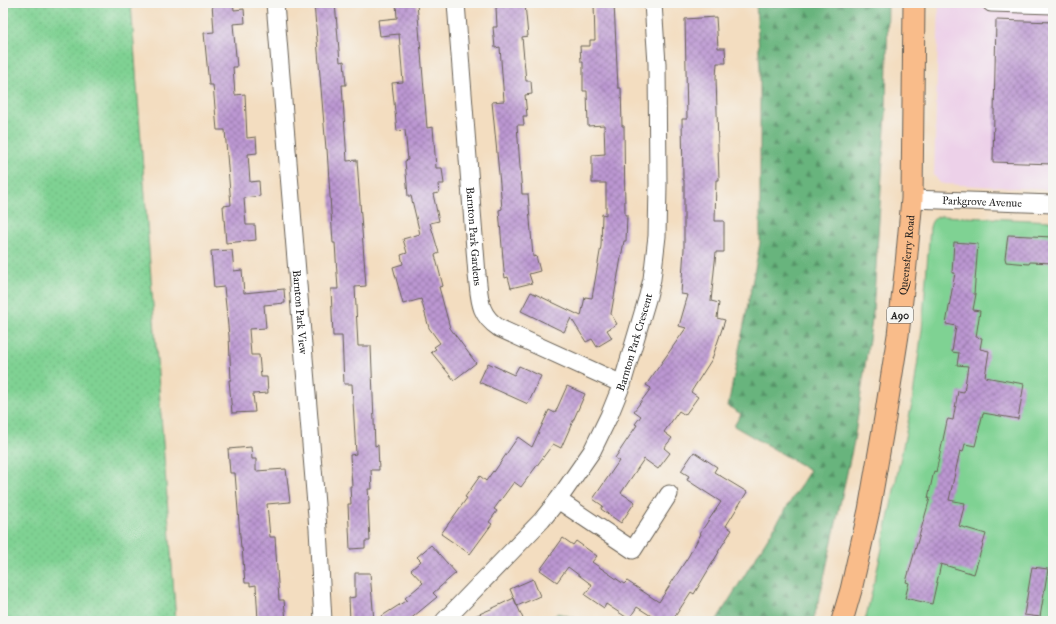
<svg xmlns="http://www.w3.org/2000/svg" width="1056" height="624" font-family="'IM FELL Great Primer',serif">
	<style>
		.built { fill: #edd1e9 }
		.grass { fill: url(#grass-dots); stroke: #4e7758 }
		.forest { fill: url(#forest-firs); stroke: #42684c }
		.garden { fill: #7fd293; stroke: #4e7758 }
		.building { fill: url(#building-cross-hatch) }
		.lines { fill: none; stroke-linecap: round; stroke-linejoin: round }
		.minor-casing { stroke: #676055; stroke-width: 19 }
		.major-casing { stroke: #676055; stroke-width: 23 }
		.minor { stroke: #fff; stroke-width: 17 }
		.major { stroke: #f9bc8a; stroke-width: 21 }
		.labels { text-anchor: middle; stroke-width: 4; stroke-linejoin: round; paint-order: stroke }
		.shield { fill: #f6f6f2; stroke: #5d5d5c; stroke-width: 1 }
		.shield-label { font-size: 10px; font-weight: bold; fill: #1c1c1c }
		.street-label { font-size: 11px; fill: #1c1c1c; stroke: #f6f6f2 }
	</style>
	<defs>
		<pattern id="grass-dots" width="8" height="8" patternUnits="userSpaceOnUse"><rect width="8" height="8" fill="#7fd293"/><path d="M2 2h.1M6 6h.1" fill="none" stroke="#6db47e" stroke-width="1.8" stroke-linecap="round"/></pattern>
		<pattern id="forest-firs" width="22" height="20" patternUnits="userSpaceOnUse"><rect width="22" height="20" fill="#67b47d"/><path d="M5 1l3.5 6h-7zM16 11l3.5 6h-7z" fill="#549266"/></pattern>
		<pattern id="building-cross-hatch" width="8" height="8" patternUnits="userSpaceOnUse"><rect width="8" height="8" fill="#bc97d2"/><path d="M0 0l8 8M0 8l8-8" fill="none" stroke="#987aaa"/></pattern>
	</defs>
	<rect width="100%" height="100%" fill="#f6f6f2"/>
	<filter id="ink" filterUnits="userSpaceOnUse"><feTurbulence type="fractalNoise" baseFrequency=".025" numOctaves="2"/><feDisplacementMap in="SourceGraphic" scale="8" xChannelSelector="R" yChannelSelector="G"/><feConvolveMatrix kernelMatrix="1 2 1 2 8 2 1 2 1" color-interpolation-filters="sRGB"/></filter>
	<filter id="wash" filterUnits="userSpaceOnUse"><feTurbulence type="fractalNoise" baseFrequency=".012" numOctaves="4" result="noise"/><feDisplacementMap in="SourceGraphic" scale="16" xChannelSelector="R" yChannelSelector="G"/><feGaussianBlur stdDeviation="0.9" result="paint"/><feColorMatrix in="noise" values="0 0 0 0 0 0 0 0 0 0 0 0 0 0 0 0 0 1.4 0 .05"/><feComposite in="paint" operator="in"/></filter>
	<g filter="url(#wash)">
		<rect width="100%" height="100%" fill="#f3ddc0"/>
		<!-- built -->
		<path class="built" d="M939 3H1053V190L945 184 940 183 934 175Z"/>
		<!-- grass -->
		<path class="grass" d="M3 3H131L176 621H3Z"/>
		<!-- forest -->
		<path class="forest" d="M756 3H888L886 114 873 312 854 441 820 596 813 621H716L810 470 734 426 741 414 728 406 760 243V69Z
			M558 613 584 621H549Z"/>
		<!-- garden -->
		<path class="garden" d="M942 216 1053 221V621H865L881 553 912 403 922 330 930 227C932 220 934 217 942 216Z"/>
		<g id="blocks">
			<!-- building -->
			<path class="building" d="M212 3H233L234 10 244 9 245 23 233 24 237 67H233L235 95 245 94 247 138 256 137 257 153 248 154 250 182 259 181 260 196 244 198 246 225H255L256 240 226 243 223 206 231 205 225 130H217L213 85H209L204 33 214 32Z
				M314 3H335L340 62 344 61 346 85H342L347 161 357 160 366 286 355 287 358 346H371L375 446 378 445 379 470H371L372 489H368L369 500H368L370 541H365V548L350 549 348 504H351L350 486H352L350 455 356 454 352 384H344L342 336H333L331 289H338L335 243H333L327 149H326Z
				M396 3H417L427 128 433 127 436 168H442L444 184H438L439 193 433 194 439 221 430 223 439 253 435 255 443 286 439 287 450 328 476 363 454 380 431 352 436 349 434 347 440 343 429 328 421 299 403 304 393 267 403 264 401 255 407 253 403 239 420 234 411 196H408L405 161 408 160 405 130 397 131 392 83 403 82 399 34 380 36 378 20 397 18Z
				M498 3H515V5L525 4 528 36 522 37 526 81H531L532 94 525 95 527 116H523L524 125H517L522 194H528L533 257 536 256 540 271 529 274 532 283 511 288 508 277 505 278 504 271 499 210 502 209 500 184 492 102 504 101 500 47 495 48 493 27H497L496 7H498Z
				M594 3H614L618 88H621L622 126H624L625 215H627L626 241H624L611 314 617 324 607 330 612 338 597 347 592 339 586 342 571 318 564 332 521 311 531 292 581 316 585 297 592 298 601 246 602 214 606 215V183H592V155L605 154 604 125 588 126 587 91H583V62H581L580 46H590V40H595Z
				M716 17 718 48H725L726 63H717L716 77 719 180H716L715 221H724V252H716L711 301 719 303 717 318 725 320 712 359 691 392 698 397 685 415 679 411 664 432 672 438 664 448 670 453 658 469 644 459 621 493 635 502 621 523 601 509 603 506 593 499 619 461 615 458 637 425 635 424 641 416 634 411 651 388 646 385 686 328 679 326 688 295 681 294 684 249V180H683L682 119H687L685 19Z
				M996 20 1053 22V164L993 162Z
				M1008 235 1053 237V263L1030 262 1029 264 1006 262 1005 258Z
				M954 242 978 244 974 294H976L973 310 980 311 976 337 982 338 980 349 989 351 985 377 1024 384 1018 419 983 413 975 446 965 444 963 452 960 451 949 500 965 503 959 526 986 534 974 574 941 564 932 604 905 598 909 583 906 582 930 498H928L934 471 936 472 947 421 948 419 953 420 958 391 964 392 968 366 957 365 959 353 952 352 956 326 946 324 955 273H952Z
				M232 250 234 271 242 270 244 293 284 289 285 303 264 305 266 328 249 329 251 355H259L261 377H267L268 393 253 394 255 412 232 413 229 380H231L229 336 224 287 214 288 211 251Z
				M488 363 514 375 519 366 541 376 528 404 479 382Z
				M567 386 585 394 561 448 553 444 521 487 514 482 494 509 497 511 489 522 492 524 470 554 441 534 467 498 465 497 480 476 486 481 493 471 494 472 518 437 532 447 549 410 555 413Z
				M251 447 252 459H256V471L286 469 290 502 267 504 270 537H275L279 600H284L286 621H258L256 585 250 586V583H245L242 548H241L235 473H230L228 449Z
				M694 452 717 467 714 472 747 492 726 526 732 530 718 552H719L694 594 691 592 672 621H659L637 607 629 619 606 604 604 608 585 595 592 585 568 567 557 582 540 570 563 538 573 545 576 541 597 556 592 562 624 584 627 581 659 602 688 557 701 534 700 533 721 502 687 480 689 476 681 471Z
				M431 545 456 573 433 593 437 597 408 621H350L349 598 355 597V573H370L374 621 407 600 405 598 423 583 411 570 421 561 417 557Z
				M1032 567 1048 569 1040 617 1024 615Z
				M533 579 540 596 517 606 510 589Z
				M514 598 524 621H463L491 609Z"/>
		</g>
	</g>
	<g filter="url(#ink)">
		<use href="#blocks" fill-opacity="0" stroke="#676055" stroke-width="1"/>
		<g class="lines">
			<!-- minor casing -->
			<g class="minor-casing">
				<g id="minor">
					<path id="s1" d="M275 3 318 529 323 621"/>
					<path id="s2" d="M456 3 477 275C480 299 478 314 499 328L622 384"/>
					<path d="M991 3 1053 5"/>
					<path id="s3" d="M912 199 1053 204"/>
					<path d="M558 500 633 550 669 494"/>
					<path id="s4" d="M444 621 542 520 558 500 592 451 609 416 622 384 648 296 652 279 657 236 658 184 657 64 653 3"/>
				</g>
			</g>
			<!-- major casing -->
			<g class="major-casing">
				<g id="major">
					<path id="s5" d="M842 621 851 590 869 510 885 418 898 335 906 264 912 199 914 3"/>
				</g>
			</g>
			<!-- minor -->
			<use href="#minor" class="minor"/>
			<!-- major -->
			<use href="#major" class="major"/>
		</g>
	</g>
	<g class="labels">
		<!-- shield labels -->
		<rect class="shield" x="887" y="307" width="26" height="16" rx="3"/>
		<g class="shield-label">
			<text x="900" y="319">A90</text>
		</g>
		<!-- street labels -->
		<g class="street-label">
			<text dy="4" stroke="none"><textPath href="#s3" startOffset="70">Parkgrove Avenue</textPath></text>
			<text dy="4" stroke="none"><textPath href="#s2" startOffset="234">Barnton Park Gardens</textPath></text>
			<text dy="4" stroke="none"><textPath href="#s5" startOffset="372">Queensferry Road</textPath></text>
			<text dy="4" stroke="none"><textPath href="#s1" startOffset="310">Barnton Park View</textPath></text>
			<text dy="4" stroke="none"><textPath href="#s4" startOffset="343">Barnton Park Crescent</textPath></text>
		</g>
	</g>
	<!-- margin -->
	<rect width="1056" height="624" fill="none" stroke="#f6f6f2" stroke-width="16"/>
</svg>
